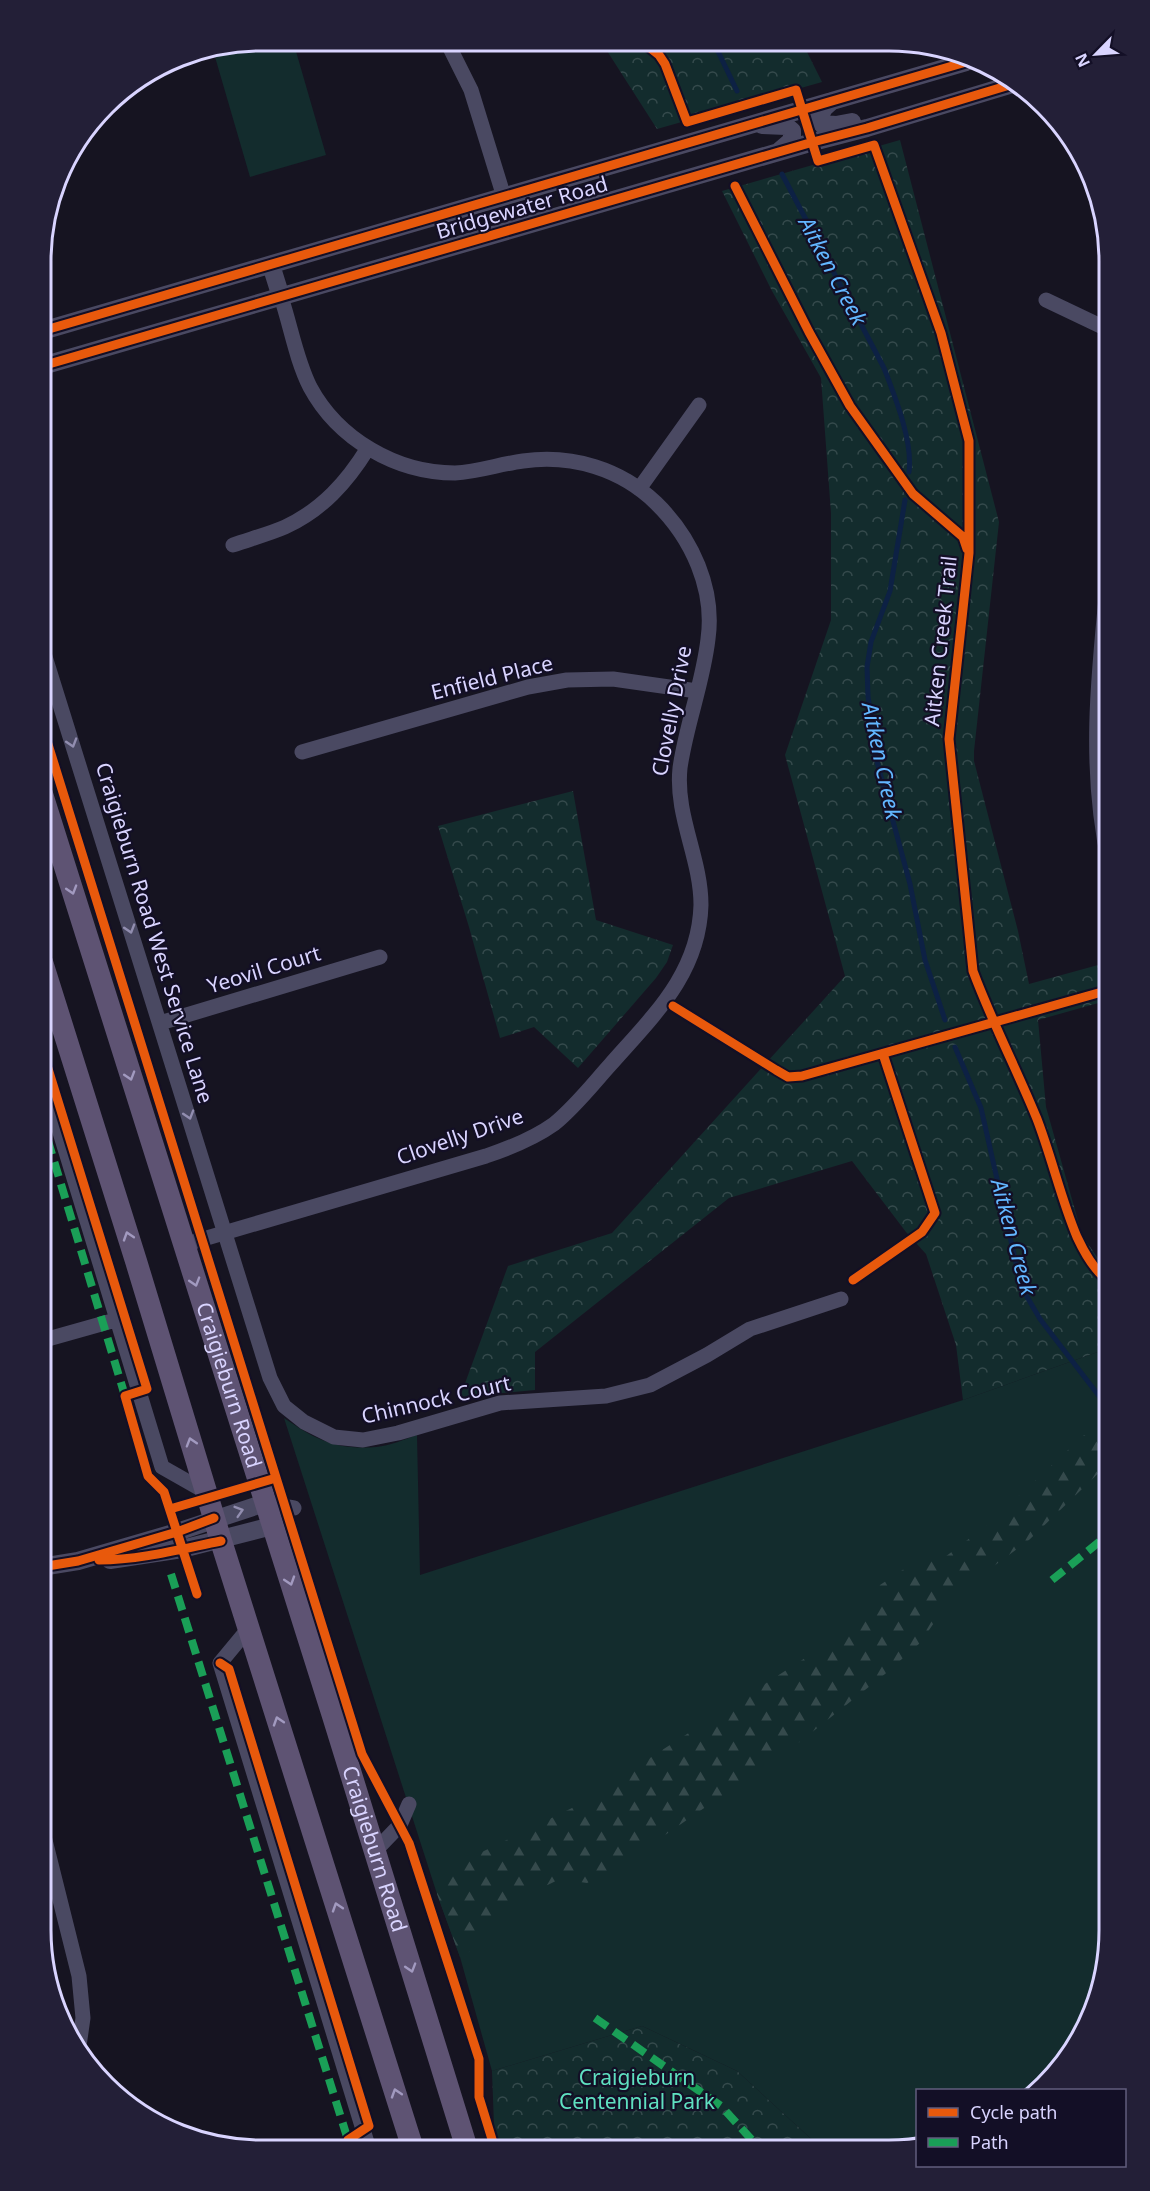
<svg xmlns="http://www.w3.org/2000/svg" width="1150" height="2191" font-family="'Noto Sans',sans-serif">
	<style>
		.green { fill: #132c2d }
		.forest { fill: url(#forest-firs) }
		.park { fill: url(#park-crowns) }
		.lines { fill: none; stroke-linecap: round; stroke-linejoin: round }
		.stream { stroke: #0d2144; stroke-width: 5 }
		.minor { stroke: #4a4962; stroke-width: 15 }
		.tertiary { stroke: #4a4962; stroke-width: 18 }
		.primary { stroke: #5e5373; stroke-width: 22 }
		.quiet { stroke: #1a9f57; stroke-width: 8; stroke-dasharray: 15 8; stroke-linecap: butt }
		.cycleway-casing { stroke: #130f26; stroke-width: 13 }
		.cycleway { stroke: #e8590c; stroke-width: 9 }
		.oneway { stroke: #928eb0 }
		.oneway2 { stroke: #a29ac0 }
		.labels { text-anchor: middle; stroke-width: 4.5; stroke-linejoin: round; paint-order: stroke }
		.street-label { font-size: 21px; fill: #d9d4ff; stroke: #130f26 }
		.park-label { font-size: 21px; fill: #5fe0c0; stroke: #130f26 }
		.water-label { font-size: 22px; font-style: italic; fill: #62b6ff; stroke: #130f26 }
		.rim { fill: none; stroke: #d9d4ff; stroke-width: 3 }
	</style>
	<defs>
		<pattern id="forest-firs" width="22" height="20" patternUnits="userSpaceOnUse" patternTransform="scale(1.5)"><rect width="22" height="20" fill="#132c2d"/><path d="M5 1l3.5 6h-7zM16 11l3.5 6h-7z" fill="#354a4c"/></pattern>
		<pattern id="park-crowns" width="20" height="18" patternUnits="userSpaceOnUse" patternTransform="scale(1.5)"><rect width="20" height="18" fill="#132c2d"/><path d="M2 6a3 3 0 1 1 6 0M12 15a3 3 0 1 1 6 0" fill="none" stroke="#354a4c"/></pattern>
	</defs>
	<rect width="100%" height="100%" fill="#161421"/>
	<!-- green -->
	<path class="green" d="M261 41H293L326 155 250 177 213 50Z
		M1109 1348V1945L1093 2014 1064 2065 1036 2090H918L917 2146 889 2150H820V2147L737 2071 642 2026 492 2071 460 1957 437 1894 284 1418C316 1440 336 1450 376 1447 390 1446 405 1439 417 1435L420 1575 963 1400Z"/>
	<!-- forest -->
	<path class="forest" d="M1084 1435 1099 1439 1108 1450 1107 1465 1029 1540 952 1597 920 1643 885 1674 801 1741 616 1869 587 1883 560 1879 533 1892 505 1911 483 1929 476 1948 460 1957 437 1894 439 1873 572 1808 869 1617 880 1585 904 1569 945 1557 991 1522Z"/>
	<!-- park -->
	<path class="park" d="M602 43 803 44 822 82 657 129Z
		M900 140 999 522 974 751V761L1018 931 1029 984 1109 962V1000L1038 1020 1046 1107 1082 1235 1105 1269 1109 1268V1348L963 1400 956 1345 926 1254 906 1232 852 1161 729 1198 535 1352V1390L460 1397 508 1266 612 1233 845 976 785 755 831 620V513L821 378 772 291 722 191Z
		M573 791 596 920 673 945 667 962 656 978 578 1068 534 1027 500 1038 469 927 438 826Z
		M642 2026 737 2071 820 2147V2150L501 2149 494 2125 492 2071Z"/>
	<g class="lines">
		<!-- stream -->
		<path class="stream" d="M714 43 737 91
			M782 174 884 368C895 397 913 441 909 472
			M905 500 890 591 871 642 867 667 868 696 876 758 910 884 925 960 945 1020
			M955 1047 981 1108 1018 1272 1026 1295 1040 1319 1109 1409"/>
		<!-- minor -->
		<path class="minor" d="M447 42 471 90 504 197
			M1046 300 1109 330
			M639 489 699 405
			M233 545C250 539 269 534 285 527 322 510 347 482 368 448
			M42 647 270 1378 284 1406 304 1422 334 1437 363 1440 398 1433 500 1403 606 1396 650 1385 707 1355 750 1329 841 1299
			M302 752 528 687 567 680 613 679 697 691
			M1109 863C1087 765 1099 667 1109 569
			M160 1023 380 957
			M41 1070 162 1467 206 1492
			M183 1245 486 1156C510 1148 533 1139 554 1124 575 1107 592 1085 610 1065 653 1016 699 974 701 905 701 858 675 816 680 768 686 725 703 683 708 639 715 589 692 538 656 503 621 469 572 454 523 461 500 464 478 472 455 473 396 473 338 439 310 387 296 359 291 327 281 297
			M48 1339 119 1319
			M265 1503 294 1508
			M249 1628 220 1663 369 2149
			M41 1824 79 1976 83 2018 78 2053
			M375 1851 400 1825 409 1804"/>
		<!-- tertiary -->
		<path class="tertiary" d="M832 101 824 108 819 118 822 124 836 125 852 122
			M762 125 786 126 792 131V140L778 152
			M271 265 281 297
			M42 331 966 62
			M42 366 813 142 867 128 1013 84
			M110 1560 182 1549 272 1526
			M41 1567 78 1561 177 1532 265 1503"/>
		<!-- primary -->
		<g class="primary">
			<path id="s1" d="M42 794 333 1716 467 2149"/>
			<path d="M42 962 136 1261 221 1541 413 2149"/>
		</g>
		<!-- quiet -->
		<path class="quiet" d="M41 1118 125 1396
			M171 1574 348 2140
			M1052 1580 1109 1534
			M595 2018 721 2106 761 2150"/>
		<!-- cycleway casing -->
		<g class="cycleway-casing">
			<path id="cycleway" d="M644 43 659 55 665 64 687 122 796 90 818 161 874 145 941 333 969 441V553L949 739 973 971C992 1022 1017 1070 1037 1119 1052 1158 1061 1199 1077 1237 1084 1252 1095 1272 1109 1281
				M735 186 809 332 850 406 913 494 963 537 967 549
				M42 331 966 62
				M42 366 813 142 867 128 1013 84
				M42 725 362 1754 409 1843 479 2059V2097L495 2149
				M673 1006 776 1070 788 1077 802 1076 1109 990
				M41 1046 147 1389 125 1396 148 1476 164 1492 197 1594
				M853 1280 922 1232 935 1213 883 1054
				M170 1509 276 1478
				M99 1560C140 1560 181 1549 221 1541
				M41 1567 78 1561 177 1532 214 1518
				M220 1663 229 1669 369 2126 348 2140 351 2149"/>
		</g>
		<!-- cycleway -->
		<use href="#cycleway" class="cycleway"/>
	</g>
	<!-- one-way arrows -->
	<defs><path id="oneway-chevron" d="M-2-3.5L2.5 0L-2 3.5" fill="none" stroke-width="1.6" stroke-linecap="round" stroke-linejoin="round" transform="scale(1.5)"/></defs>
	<g class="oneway">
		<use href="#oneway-chevron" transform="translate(72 743) rotate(73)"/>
		<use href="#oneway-chevron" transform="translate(130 929) rotate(73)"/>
		<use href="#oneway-chevron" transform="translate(189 1115) rotate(73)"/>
		<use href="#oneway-chevron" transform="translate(239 1511) rotate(-17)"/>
	</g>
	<g class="oneway2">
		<use href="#oneway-chevron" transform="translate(72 890) rotate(73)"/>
		<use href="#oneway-chevron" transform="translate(130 1076) rotate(73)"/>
		<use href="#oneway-chevron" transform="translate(128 1236) rotate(-108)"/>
		<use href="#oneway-chevron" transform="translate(195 1282) rotate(73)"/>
		<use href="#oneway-chevron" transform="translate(191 1442) rotate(-107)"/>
		<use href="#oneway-chevron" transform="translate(290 1581) rotate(72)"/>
		<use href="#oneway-chevron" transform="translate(278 1721) rotate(-108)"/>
		<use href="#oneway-chevron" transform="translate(337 1907) rotate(-108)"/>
		<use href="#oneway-chevron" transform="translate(411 1968) rotate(73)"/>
		<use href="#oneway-chevron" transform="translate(396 2093) rotate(-108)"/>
	</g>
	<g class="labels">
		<!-- street labels -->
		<g class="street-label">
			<text transform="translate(522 208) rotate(-16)" y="7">Bridgewater Road</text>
			<text transform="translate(941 641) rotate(-84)" y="7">Aitken Creek Trail</text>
			<text transform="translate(492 678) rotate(-14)" y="7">Enfield Place</text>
			<text transform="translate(672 711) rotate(-79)" y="7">Clovelly Drive</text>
			<text transform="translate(154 933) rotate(73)" y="7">Craigieburn Road West Service Lane</text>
			<text transform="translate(264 970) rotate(-17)" y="7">Yeovil Court</text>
			<text transform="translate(460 1137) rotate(-19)" y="7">Clovelly Drive</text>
			<text dy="7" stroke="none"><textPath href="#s1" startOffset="620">Craigieburn Road</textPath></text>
			<text transform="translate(436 1400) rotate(-13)" y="7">Chinnock Court</text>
			<text dy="7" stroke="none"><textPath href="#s1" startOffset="1106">Craigieburn Road</textPath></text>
		</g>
		<!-- park labels -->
		<g class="park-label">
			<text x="637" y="2085">Craigieburn<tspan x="637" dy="24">Centennial Park</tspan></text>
		</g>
		<!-- water labels -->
		<g class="water-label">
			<text transform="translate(833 271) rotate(62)" y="8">Aitken Creek</text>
			<text transform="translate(882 761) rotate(78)" y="8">Aitken Creek</text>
			<text transform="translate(1014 1237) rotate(75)" y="8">Aitken Creek</text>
		</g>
	</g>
	<!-- crop -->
	<path d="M0 0H1150V2191H0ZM261 51H889A210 210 0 0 1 1099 261V1930A210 210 0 0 1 889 2140H261A210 210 0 0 1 51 1930V261A210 210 0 0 1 261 51Z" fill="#231f37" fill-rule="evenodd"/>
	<path class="rim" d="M261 51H889A210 210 0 0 1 1099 261V1930A210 210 0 0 1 889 2140H261A210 210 0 0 1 51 1930V261A210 210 0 0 1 261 51Z"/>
	<!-- legend -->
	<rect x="916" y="2089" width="210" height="78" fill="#130f26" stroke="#625e7d" stroke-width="1.5"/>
	<rect x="928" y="2108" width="30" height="9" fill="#e8590c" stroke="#625e7d" stroke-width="1.5"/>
	<text x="970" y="2119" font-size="18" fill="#d9d4ff">Cycle path</text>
	<rect x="928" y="2138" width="30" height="9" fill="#1a9f57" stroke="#625e7d" stroke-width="1.5"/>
	<text x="970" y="2149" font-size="18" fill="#d9d4ff">Path</text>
	<!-- north arrow -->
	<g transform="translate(1096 54) rotate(245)" stroke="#130f26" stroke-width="4.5" paint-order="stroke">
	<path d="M0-4.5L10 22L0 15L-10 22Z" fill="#d9d4ff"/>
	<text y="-9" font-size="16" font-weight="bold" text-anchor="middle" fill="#d9d4ff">N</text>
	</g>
</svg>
